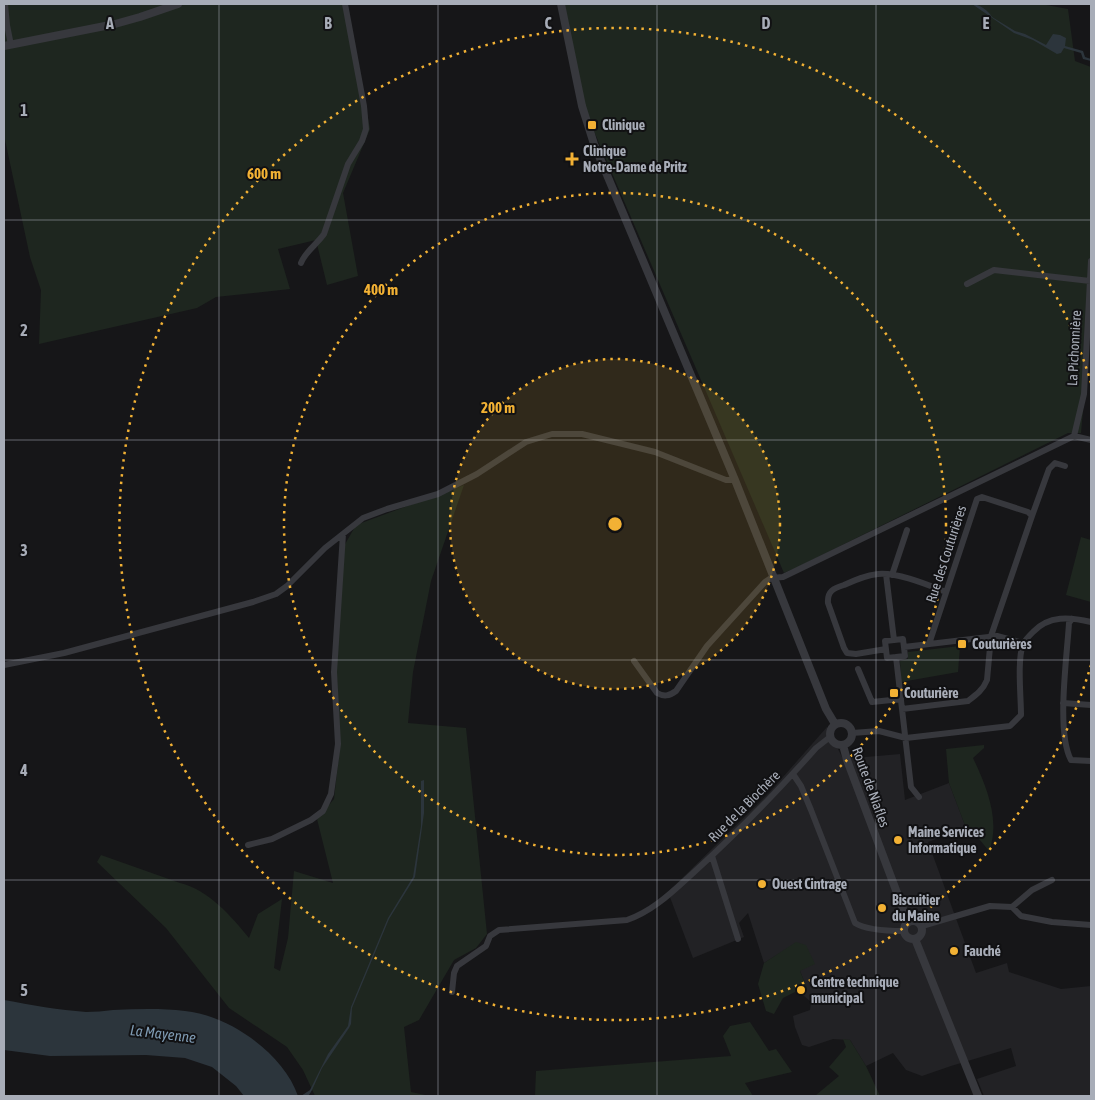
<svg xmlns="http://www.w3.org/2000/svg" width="1095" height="1100" font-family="'Asap Condensed',sans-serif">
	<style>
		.built { fill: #222225 }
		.green { fill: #1e261f }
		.water { fill: #2c353c }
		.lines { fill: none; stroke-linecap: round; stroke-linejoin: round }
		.minor { stroke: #37383d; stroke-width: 6 }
		.tertiary { stroke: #37383d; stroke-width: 8 }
		.grid { fill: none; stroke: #a8adb8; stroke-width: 1; stroke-opacity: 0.55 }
		.ring { fill: none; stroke: #f2b134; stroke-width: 2.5; stroke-dasharray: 2.5 5 }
		.poi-dot { fill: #f2b134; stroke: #111113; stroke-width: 2 }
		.labels { text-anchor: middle; stroke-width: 4; stroke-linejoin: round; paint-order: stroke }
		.poi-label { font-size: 14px; font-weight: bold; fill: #a8adb8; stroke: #111113; text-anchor: start }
		.street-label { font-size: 14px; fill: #a8adb8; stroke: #111113 }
		.water-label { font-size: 15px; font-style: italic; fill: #7f9bb3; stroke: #111113 }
		.grid-label { font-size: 16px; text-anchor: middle; font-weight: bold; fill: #a8adb8; stroke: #111113; stroke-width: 4; stroke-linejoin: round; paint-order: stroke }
		.centre { fill: #f2b134; stroke: #111113; stroke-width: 2.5 }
		.ring-label { font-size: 15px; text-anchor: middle; font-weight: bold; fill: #f2b134; stroke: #111113; stroke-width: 4; stroke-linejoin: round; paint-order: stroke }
	</style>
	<rect width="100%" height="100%" fill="#161618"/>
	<!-- built -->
	<path class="built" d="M827 727 843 759 900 754 905 800 949 783 966 828 928 842 976 973 1007 963 1009 972 1061 989 1091 986V1096H984L977 1079 1016 1066 1011 1048 951 1066 922 1076 906 1070 893 1053 866 1066 850 1040 833 1039 809 1047 802 1045 795 1027 793 1016 810 1010 811 1002 804 996 807 988 800 971 796 943 764 963 748 913 739 923 744 937 693 958 668 892 769 793Z"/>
	<!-- green -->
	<path class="green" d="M4 4H347L370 129 343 193 358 276 327 285 316 240 278 249 290 289 216 297 197 308 39 344 41 290 30 257 4 135Z
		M563 4H1041L1068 9 1075 61 1091 67V319L1081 433H1068L798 567 784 573 587 115Z
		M464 485 431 581 413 672 408 723 466 728 487 934 476 948 454 960 419 1020 404 1027 411 1092 430 1096H315L303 1070 287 1047 229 1008 166 928 97 862 101 855 180 883C209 890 231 916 249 938L258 914 282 899 274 968 280 971 288 938 294 871 333 883 317 819 334 799 340 746 336 658 344 546 356 525Z
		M1081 537 1091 540V602L1066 595Z
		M960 646 958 672 901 682 900 661 908 659V652Z
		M984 745V748L973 758C986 785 1001 821 989 851L970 828H966L949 783 946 749Z
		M796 942 806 945 815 964 800 971 807 988 804 996 795 992 783 998 774 1014 766 1011 758 984 764 963Z
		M750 1022 769 1051 776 1049 792 1072 745 1083 753 1096H535L536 1071 731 1056 723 1036 730 1026Z
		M843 1039 850 1040 866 1066 880 1096 816 1095 839 1076 829 1067 846 1047Z"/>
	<!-- water -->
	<path class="water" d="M972 4C979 4 989 11 992 17L1015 31 1025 34 1046 45 1053 34 1060 35 1066 38 1065 46 1083 51 1085 57 1091 59V61L1083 59 1081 53 1064 48 1061 53 1057 54 1033 40 1014 33Z
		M424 780V813L415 877 389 919 352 1008 351 1024 349 1028 322 1068 312 1090 309 1095 301 1096 310 1090 328 1054 348 1026 351 1007 388 918 413 877 421 826V781Z
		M4 1000C31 1005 59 1010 86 1012 95 1012 104 1011 113 1010 137 1009 161 1008 185 1011 229 1015 284 1054 298 1096H244L236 1086 212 1067 185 1058 146 1055 50 1056 4 1050Z"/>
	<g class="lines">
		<!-- minor -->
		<path class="minor" d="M5 4 7 25 11 45
			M301 263C305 252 317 244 324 234L348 164 362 141 366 129 364 106 345 4
			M967 284 994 270 1090 281
			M1074 436 1084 394 1091 261
			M1074 436 1091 440
			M1032 516 1049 469 1055 463 1065 466
			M886 574 894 640
			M892 575 907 530
			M1072 619 1069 623C1067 657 1056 732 1071 760L1091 761
			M903 639 905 656 887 658 885 641Z
			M904 647 997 636 1023 643
			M886 649 856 654 847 653 844 648 828 603C827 591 834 588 844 585 855 580 866 575 878 574 897 572 928 585 946 592
			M896 657 911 787 919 797
			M634 661 657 693C664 697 669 696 676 691L707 646 765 582 771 578 783 577 1074 436
			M4 665 64 653 253 602 276 594 287 586 325 548 363 518 387 509 438 494 477 474 526 442 552 434H582L655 452 726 480H735
			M858 669 872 702 901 699
			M1063 703 1091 705
			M902 709 968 701C976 695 983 690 987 680L991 636 1032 516 1028 512 982 497 977 499 929 644
			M852 733 879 731 906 738 1010 726 1021 715C1021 696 1017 661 1023 644 1025 640 1029 636 1033 632 1049 615 1070 617 1091 622
			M793 774 801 786 811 810 855 923C866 930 891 931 904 931
			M248 845 272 839 311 820 323 811 331 794 338 744 334 672 343 534
			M712 856 738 939
			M1012 907 1021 916 1052 922 1091 925
			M922 926 990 906 1012 907 1032 890 1052 880
			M452 992 454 973 457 966 486 946 490 936 499 930 627 920C653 911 672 892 692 874 736 834 777 792 816 748L830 737"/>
		<!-- tertiary -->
		<path class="tertiary" d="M561 4 582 106 594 144 735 480 826 709 835 724
			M4 46 115 24 140 17 178 4
			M830 734a11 11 0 1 1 22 0a11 11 0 1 1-22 0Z
			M843 745 847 760 908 922
			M904 930a9 9 0 1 1 18 0a9 9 0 1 1-18 0Z
			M915 939 978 1096"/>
	</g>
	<!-- grid -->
	<path class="grid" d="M219 4V1096M438 4V1096M657 4V1096M876 4V1096M4 220H1091M4 440H1091M4 660H1091M4 880H1091"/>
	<!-- distance rings -->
	<circle cx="615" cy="524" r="165" fill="#f2b134" fill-opacity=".12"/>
	<g class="ring">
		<circle cx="615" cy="524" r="165"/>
		<circle cx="615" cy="524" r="331"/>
		<path d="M1091 665A496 496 0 1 1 1091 383"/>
	</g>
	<!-- markers -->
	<g class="poi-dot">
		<rect x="587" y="120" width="10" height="10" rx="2.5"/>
		<path d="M569.5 151.5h5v5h5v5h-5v5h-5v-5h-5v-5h5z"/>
		<rect x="957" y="639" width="10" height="10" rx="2.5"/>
		<rect x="889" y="688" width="10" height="10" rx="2.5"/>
		<circle cx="898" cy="840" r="5"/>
		<circle cx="762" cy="884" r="5"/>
		<circle cx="882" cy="908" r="5"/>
		<circle cx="954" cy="951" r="5"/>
		<circle cx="801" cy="990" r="5"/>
	</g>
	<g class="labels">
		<!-- poi labels -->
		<g class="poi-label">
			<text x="602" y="130">Clinique</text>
			<text x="583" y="156">Clinique<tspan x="583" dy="16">Notre-Dame de Pritz</tspan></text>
			<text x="972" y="649">Couturières</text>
			<text x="904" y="698">Couturière</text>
			<text x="908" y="837">Maine Services<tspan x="908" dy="16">Informatique</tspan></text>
			<text x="772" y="889">Ouest Cintrage</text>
			<text x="892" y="905">Biscuitier<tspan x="892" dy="16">du Maine</tspan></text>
			<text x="964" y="956">Fauché</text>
			<text x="811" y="987">Centre technique<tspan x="811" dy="16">municipal</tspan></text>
		</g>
		<!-- street labels -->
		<g class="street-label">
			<text transform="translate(1074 348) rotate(-87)" y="5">La Pichonnière</text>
			<text transform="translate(946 554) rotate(-72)" y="5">Rue des Couturières</text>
			<text transform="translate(871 787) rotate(70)" y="5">Route de Niafles</text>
			<text transform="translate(744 806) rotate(-45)" y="5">Rue de la Biochère</text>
		</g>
		<!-- water labels -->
		<g class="water-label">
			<text transform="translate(163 1034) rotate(7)" y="5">La Mayenne</text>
		</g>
	</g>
	<g class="grid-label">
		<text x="110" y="29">A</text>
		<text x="328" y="29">B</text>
		<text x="548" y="29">C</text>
		<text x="766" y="29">D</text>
		<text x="986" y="29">E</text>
		<text x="24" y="116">1</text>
		<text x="24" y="336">2</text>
		<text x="24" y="556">3</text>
		<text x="24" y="776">4</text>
		<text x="24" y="996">5</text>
	</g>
	<circle cx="615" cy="524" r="8" class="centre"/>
	<g class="ring-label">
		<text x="264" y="179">600 m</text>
		<text x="381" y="295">400 m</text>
		<text x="498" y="413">200 m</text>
	</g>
	<!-- border -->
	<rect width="1095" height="1100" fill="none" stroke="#a8adb8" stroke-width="10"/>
</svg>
